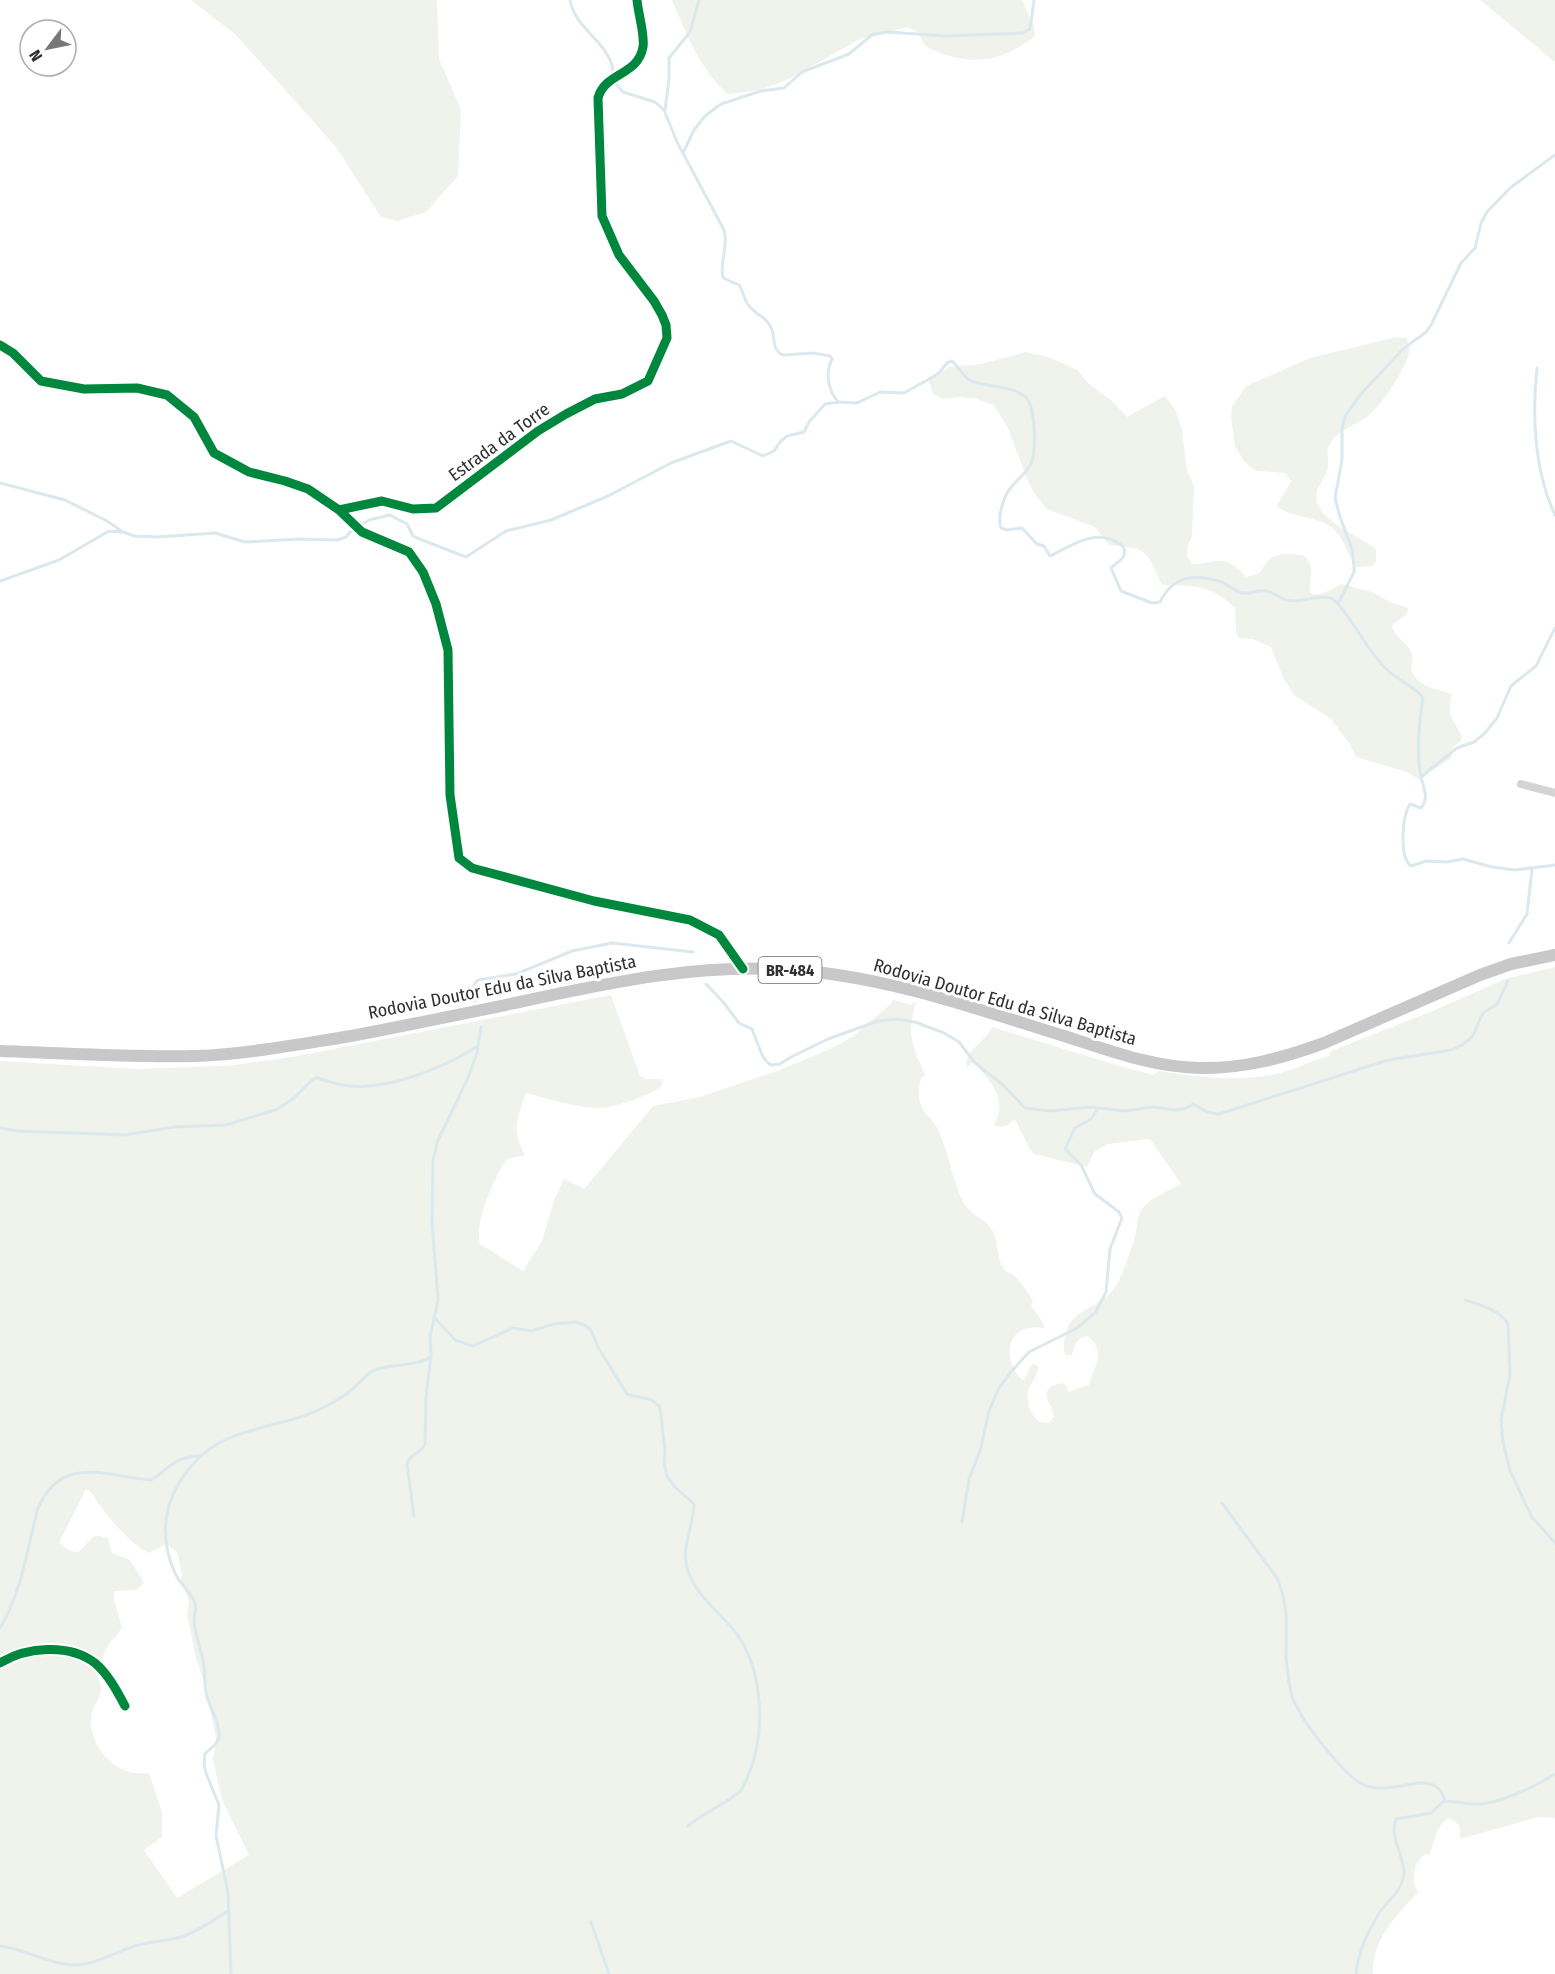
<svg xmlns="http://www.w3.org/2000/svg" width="1555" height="1974" font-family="'Fira Sans Condensed',sans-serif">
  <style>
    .green { fill: #f0f2ec; fill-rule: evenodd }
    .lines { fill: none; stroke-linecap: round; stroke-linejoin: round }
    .stream { stroke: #dbe9ee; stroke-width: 3 }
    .street { stroke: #d4d4d4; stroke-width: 8 }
    .primary { stroke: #c8c8c8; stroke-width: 12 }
    .cycleway-casing { stroke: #fff; stroke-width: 13 }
    .cycleway { stroke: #00873e; stroke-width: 9 }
    .labels { text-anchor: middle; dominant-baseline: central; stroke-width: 6; stroke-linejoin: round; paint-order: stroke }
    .shield { fill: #fff; stroke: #6e6e6e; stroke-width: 1.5 }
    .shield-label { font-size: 16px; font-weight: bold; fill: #303030 }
    .street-label { font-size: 18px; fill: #303030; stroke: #fff }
  </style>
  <rect width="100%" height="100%" fill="#fff"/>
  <path class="green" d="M 191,0 L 437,0 L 439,59 L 461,110 L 458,176 L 426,212 L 397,221 L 381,217 L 336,147 L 236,35 Z
    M 672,0 L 1022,0 L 1034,26 L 1035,36 C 1002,63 968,67 929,48 C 923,45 922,39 918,33 C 916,30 910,29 906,27 L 874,37 L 862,38 L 787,80 L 759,90 L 728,94 C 700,70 686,33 672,0 Z
    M 1480,0 L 1555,0 L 1555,62 Z
    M 1396,337 L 1407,338 C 1408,342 1409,347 1409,352 C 1407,368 1380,407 1367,417 C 1355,425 1337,431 1330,444 C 1324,453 1331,462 1327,471 C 1322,484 1310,494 1320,509 C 1334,528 1358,535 1376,549 L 1376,562 L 1372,566 L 1357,567 C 1346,555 1345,537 1331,527 C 1314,515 1293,519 1277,506 L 1291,481 L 1285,473 L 1259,471 L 1252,468 L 1244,461 L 1235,446 L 1231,417 L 1232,407 L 1246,386 L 1310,358 Z
    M 1026,352 L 1051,358 L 1077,370 L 1088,383 L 1112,401 L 1127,417 L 1165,396 L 1176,411 L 1182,430 L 1187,470 L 1194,486 L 1192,536 L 1188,544 L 1187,556 L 1192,564 C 1221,563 1223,552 1246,577 L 1260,573 C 1271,551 1281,554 1303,555 C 1318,570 1308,575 1310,593 C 1320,598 1332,588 1342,584 L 1372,592 L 1390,602 L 1408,608 L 1407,614 L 1393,624 L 1392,628 C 1402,646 1417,645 1411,668 C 1416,688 1436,688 1452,694 C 1446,716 1453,718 1462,737 L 1460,742 L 1453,747 L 1451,758 L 1427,774 L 1421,781 L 1407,772 L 1356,757 L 1351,746 L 1331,719 L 1294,695 L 1283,677 L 1271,647 L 1253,639 L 1239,638 L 1236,631 L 1235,608 C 1211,584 1193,586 1162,585 C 1147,549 1147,549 1109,545 L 1095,527 L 1047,509 L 1035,494 L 1027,479 L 1008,428 L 994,405 L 973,398 L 959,397 L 942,399 L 933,394 L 928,379 L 949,367 L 981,364 Z
    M 1555,967 L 1555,1818 L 1538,1817 L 1460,1839 C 1461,1829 1459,1822 1449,1818 C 1435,1826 1436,1841 1429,1855 L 1425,1854 C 1414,1863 1410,1879 1418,1892 C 1396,1916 1372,1939 1373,1974 L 0,1974 L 0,1061 L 134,1069 L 226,1066 L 292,1057 L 611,995 L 640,1076 L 645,1079 L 662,1079 L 662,1086 C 648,1096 617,1107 600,1108 C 576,1108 549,1099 526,1093 C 517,1116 512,1133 525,1155 L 507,1159 C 494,1178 474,1222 480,1244 L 523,1271 L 542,1241 L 555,1198 L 564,1179 L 584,1189 L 653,1106 L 700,1097 L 777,1071 L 830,1049 L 852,1037 L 891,1004 L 893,1000 L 912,1005 L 916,1001 C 907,1036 911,1042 925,1075 L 921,1078 C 919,1087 917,1096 921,1105 C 923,1113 930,1116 934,1123 C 937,1127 941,1134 942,1140 C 951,1161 953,1185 965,1205 C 973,1217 988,1219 994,1234 C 998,1244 997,1259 1004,1269 C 1008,1274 1007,1271 1012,1274 C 1018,1278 1032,1296 1033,1303 L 1031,1306 L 1044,1324 L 1044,1328 C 1007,1321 1000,1359 1022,1380 L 1025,1379 L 1030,1367 L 1034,1364 L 1038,1366 C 1039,1376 1029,1383 1028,1392 C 1026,1406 1033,1424 1049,1423 L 1054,1416 C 1049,1400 1037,1388 1062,1383 L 1067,1386 L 1068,1392 L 1089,1385 C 1094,1365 1107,1353 1088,1336 C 1076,1338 1075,1344 1072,1355 L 1066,1355 L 1064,1352 C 1063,1304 1096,1315 1115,1287 C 1124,1273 1129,1255 1134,1240 C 1138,1230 1136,1217 1142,1209 C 1151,1197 1169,1191 1181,1184 L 1150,1139 L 1108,1144 L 1094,1152 L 1087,1167 L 1034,1154 L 1029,1148 L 1016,1121 L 1013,1120 C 1008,1127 1003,1127 995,1126 C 995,1121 998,1117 999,1112 C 1002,1091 987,1079 976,1064 L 972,1063 L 967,1068 C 963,1050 986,1042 992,1027 L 1116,1065 L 1153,1075 L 1159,1071 C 1198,1077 1242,1083 1280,1073 C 1297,1069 1312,1060 1329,1056 L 1331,1051 L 1435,1010 L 1505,979 ZM 86,1489 C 93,1492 94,1497 98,1503 C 111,1520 130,1544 149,1553 L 166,1544 L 177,1552 L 182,1574 L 181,1580 L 189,1601 L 187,1615 L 196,1658 L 206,1688 L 216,1739 L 213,1760 L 222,1800 L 249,1855 L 177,1898 L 144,1850 L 162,1837 L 162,1812 L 149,1773 C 118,1778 90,1750 91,1719 C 92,1699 110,1697 95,1671 L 111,1641 L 116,1637 L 122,1627 L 114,1600 L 114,1591 L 136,1590 L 144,1583 L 130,1560 L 112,1553 L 108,1539 C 88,1527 88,1551 76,1552 C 70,1552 63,1546 59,1543 Z"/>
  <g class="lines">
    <path class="stream" d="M 570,0 C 575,29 608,41 613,70
      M 615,83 L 623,92 L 655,102 L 664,110 L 677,142 L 724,230 C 729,248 719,262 723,278 L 739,285 C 744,292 744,301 750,307 C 758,316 768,318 772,330 C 775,340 772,350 783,355 L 813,353 L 830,356 L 832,359 C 825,373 828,390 838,402
      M 665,110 L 669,79 L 669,58 L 690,32 L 699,0
      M 683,153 L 694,130 L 705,116 L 721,104 L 761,91 L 784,88 L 802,72 L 849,54 L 873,34 L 888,32 L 945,36 L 1023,33 L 1030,29 L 1034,0
      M 1537,368 C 1532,415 1534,471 1555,515
      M 0,483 L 65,500 L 107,521 L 123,532 L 134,536 L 157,537 L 215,533 L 245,542 L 299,539 L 337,540 L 346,537 L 352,530 L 369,520 L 390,515 L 407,524 L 413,536 L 417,538 L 466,557 L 506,531 L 551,520 L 608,496 L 671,463 L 731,441 L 763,456 L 774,451 L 780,442 L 787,436 L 804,432 L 809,422 L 825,404 L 840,402 L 857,403 L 880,392 L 904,393 L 938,374 L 947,363 L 952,361 C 959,367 963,377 971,381 C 986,387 1023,386 1029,402 C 1035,415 1036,447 1032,461 C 1029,471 1019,478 1012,486 C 1004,495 997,516 1001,528 L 1007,530 L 1022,528 L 1037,544 L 1044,546 L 1050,556 C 1071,546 1095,528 1118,543 C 1122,545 1126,549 1124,555 C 1123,560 1115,564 1111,568 L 1121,591 L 1152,603 L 1160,602 C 1173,576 1192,574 1219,581 C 1226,583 1232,589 1239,592 C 1248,596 1257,589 1266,591 C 1274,592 1280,599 1287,600 C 1302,604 1319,593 1333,599 C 1355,620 1365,649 1387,670 C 1396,678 1420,691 1423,698 C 1419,724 1416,751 1421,777 C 1424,789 1429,798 1421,808 L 1410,804 C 1402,816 1399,857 1411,866 L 1426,861 L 1447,862 L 1463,859 L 1492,867 L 1515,870 L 1555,865
      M 0,581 L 59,560 L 109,531 L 121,532
      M 1338,604 L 1354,572 L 1354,566 L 1352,549 L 1340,517 L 1335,498 L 1342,460 L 1342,429 L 1345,416 L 1361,394 L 1403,349 L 1426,332 L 1431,325 L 1461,263 L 1475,248 L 1481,223 L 1487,212 L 1510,188 L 1555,155
      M 1421,777 L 1457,748 L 1474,742 L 1485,733 L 1497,718 L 1511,686 L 1536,666 L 1555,628
      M 1509,943 L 1527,914 L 1532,869
      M 706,984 L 723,1002 L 739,1023 L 752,1029 L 762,1055 L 767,1062 L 771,1065 L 780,1064 L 791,1057 L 828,1039 L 878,1021 L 896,1019 L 915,1022 L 944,1033 L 959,1042 L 975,1063 L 1003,1085 L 1025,1108 L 1050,1111 L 1091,1107 L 1125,1111 L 1153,1107 L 1175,1110 L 1184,1109 L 1193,1104 L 1207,1112 L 1219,1114 L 1388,1060 L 1451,1050 L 1462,1045 L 1472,1037 L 1483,1013 L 1497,1004 L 1508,981
      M 475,1001 C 473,992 471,986 478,980 L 516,974 L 572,951 L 612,943 L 693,952
      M 0,1128 L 18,1131 L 125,1135 L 174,1127 L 226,1125 L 278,1109 L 294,1098 L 313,1079 L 317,1078 C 328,1081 338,1085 349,1086 C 390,1090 445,1067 478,1046
      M 1465,1300 C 1480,1305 1500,1310 1508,1324 L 1510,1374 L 1501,1420 L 1503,1442 L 1510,1471 L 1532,1517 L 1555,1543
      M 435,1318 L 455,1340 L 473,1346 L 513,1328 L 531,1331 L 554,1324 L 576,1322 L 586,1326 L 591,1330 L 599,1349 L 627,1394 L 652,1400 L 660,1407 L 665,1452 L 664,1462 L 667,1476 L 675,1487 L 694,1504 C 694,1525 681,1546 687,1567 C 694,1595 719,1611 736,1633 C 763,1669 766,1732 749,1773 C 747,1779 745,1785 741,1790 C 732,1801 702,1813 688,1826
      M 1222,1503 L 1277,1578 C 1289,1606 1286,1626 1286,1655 C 1287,1668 1288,1683 1292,1696 C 1299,1718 1334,1761 1352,1777 C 1379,1803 1415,1774 1435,1786 C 1441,1789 1443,1795 1445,1801
      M 414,1516 L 407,1464 C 410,1454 421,1453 425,1444 L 426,1398 L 431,1354 L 430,1337 L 438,1300 L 432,1222 L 433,1160 L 438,1140 L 468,1078 L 477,1053 L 481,1027
      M 962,1522 L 969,1479 L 980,1451 L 989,1411 L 999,1388 L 1010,1373 L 1029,1352 L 1077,1328 L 1095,1313 L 1106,1292 L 1110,1249 L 1122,1218 L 1119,1212 L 1095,1194 L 1081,1165 L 1065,1149 L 1075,1128 L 1091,1119 L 1098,1108
      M 0,1628 C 22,1592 27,1548 38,1508 C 62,1454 105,1476 151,1480 C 171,1468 173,1457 199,1456
      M 591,1922 L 609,1974
      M 0,1946 C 26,1949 50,1965 76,1965 C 95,1964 112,1954 129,1948 C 147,1941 166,1942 184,1936 C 200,1930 214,1920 228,1911
      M 231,1974 L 228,1892 L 216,1836 L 219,1805 L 206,1773 L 204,1764 L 205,1754 C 210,1748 218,1745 219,1737 C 220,1723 211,1710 207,1697 C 204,1687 205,1676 204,1666 C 202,1651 195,1636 194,1621 C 194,1615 197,1610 195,1603 C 191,1592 180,1584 175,1573 C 157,1533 165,1495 194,1463 C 228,1424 283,1430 326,1406 C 334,1402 342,1398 349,1392 C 359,1384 365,1374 377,1369 C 392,1364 419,1366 430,1357
      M 1356,1974 C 1357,1955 1369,1929 1379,1913 C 1387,1902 1400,1892 1403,1879 C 1408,1859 1388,1839 1396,1819 L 1431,1813 L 1444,1801 C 1456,1801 1469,1805 1481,1804 C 1503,1802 1536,1786 1555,1774"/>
    <path class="street" d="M 0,345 L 13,353 L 41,381 L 84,389 L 137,388 L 167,395 L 194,417 L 214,453 L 249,472 L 285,481 L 308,489 L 339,510 L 362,532 L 409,552 L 423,572 L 436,604 L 448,650 L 450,795 L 459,858 L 472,868 L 594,901 L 690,920 L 719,935 L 743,969
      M 339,510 L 382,501 L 413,509 L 436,508 L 538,431 L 566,414 L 595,399 L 622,394 L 648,381 L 667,338 L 666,325 L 662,315 L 654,301 L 619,255 L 602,216 L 598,98 C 605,72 638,76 643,47 C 645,35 638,13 637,0
      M 1521,784 L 1555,793
      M 0,1663 C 26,1647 69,1643 95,1663 C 108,1674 117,1691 125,1706"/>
    <path class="primary" d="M 0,1051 C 65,1053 131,1058 196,1056 C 248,1054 300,1044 351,1036 C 404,1026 457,1015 510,1004 C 607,983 705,961 805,971 C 893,979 977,1009 1061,1035 C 1105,1049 1151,1067 1199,1068 C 1243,1069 1283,1058 1324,1043 L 1480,975 L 1511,964 L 1555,955"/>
    <defs>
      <path id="cycleway" d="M 0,345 L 13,353 L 41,381 L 84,389 L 137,388 L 167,395 L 194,417 L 214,453 L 249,472 L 285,481 L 308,489 L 339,510 L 362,532 L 409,552 L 423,572 L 436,604 L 448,650 L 450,795 L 459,858 L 472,868 L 594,901 L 690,920 L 719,935 L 743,969
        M 339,510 L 382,501 L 413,509 L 436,508 L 538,431 L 566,414 L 595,399 L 622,394 L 648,381 L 667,338 L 666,325 L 662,315 L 654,301 L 619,255 L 602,216 L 598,98 C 605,72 638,76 643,47 C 645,35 638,13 637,0
        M 0,1663 C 26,1647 69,1643 95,1663 C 108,1674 117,1691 125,1706"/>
    </defs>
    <use href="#cycleway" class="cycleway-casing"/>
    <use href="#cycleway" class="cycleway"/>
  </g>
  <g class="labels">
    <rect class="shield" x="758.5" y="957" width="63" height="26" rx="4.5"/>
    <g class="shield-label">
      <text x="790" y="970">BR-484</text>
    </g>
    <g class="street-label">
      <text transform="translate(499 442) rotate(-36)">Estrada da Torre</text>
      <text transform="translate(502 987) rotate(-11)">Rodovia Doutor Edu da Silva Baptista</text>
      <text transform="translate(1005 1002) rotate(16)">Rodovia Doutor Edu da Silva Baptista</text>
    </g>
  </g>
  <g transform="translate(48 48) rotate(238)"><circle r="28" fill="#ffffff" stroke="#acacac" stroke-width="1.5"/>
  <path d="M0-4.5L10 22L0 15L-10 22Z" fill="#787878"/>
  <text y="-9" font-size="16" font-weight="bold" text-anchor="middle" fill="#303030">N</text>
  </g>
</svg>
